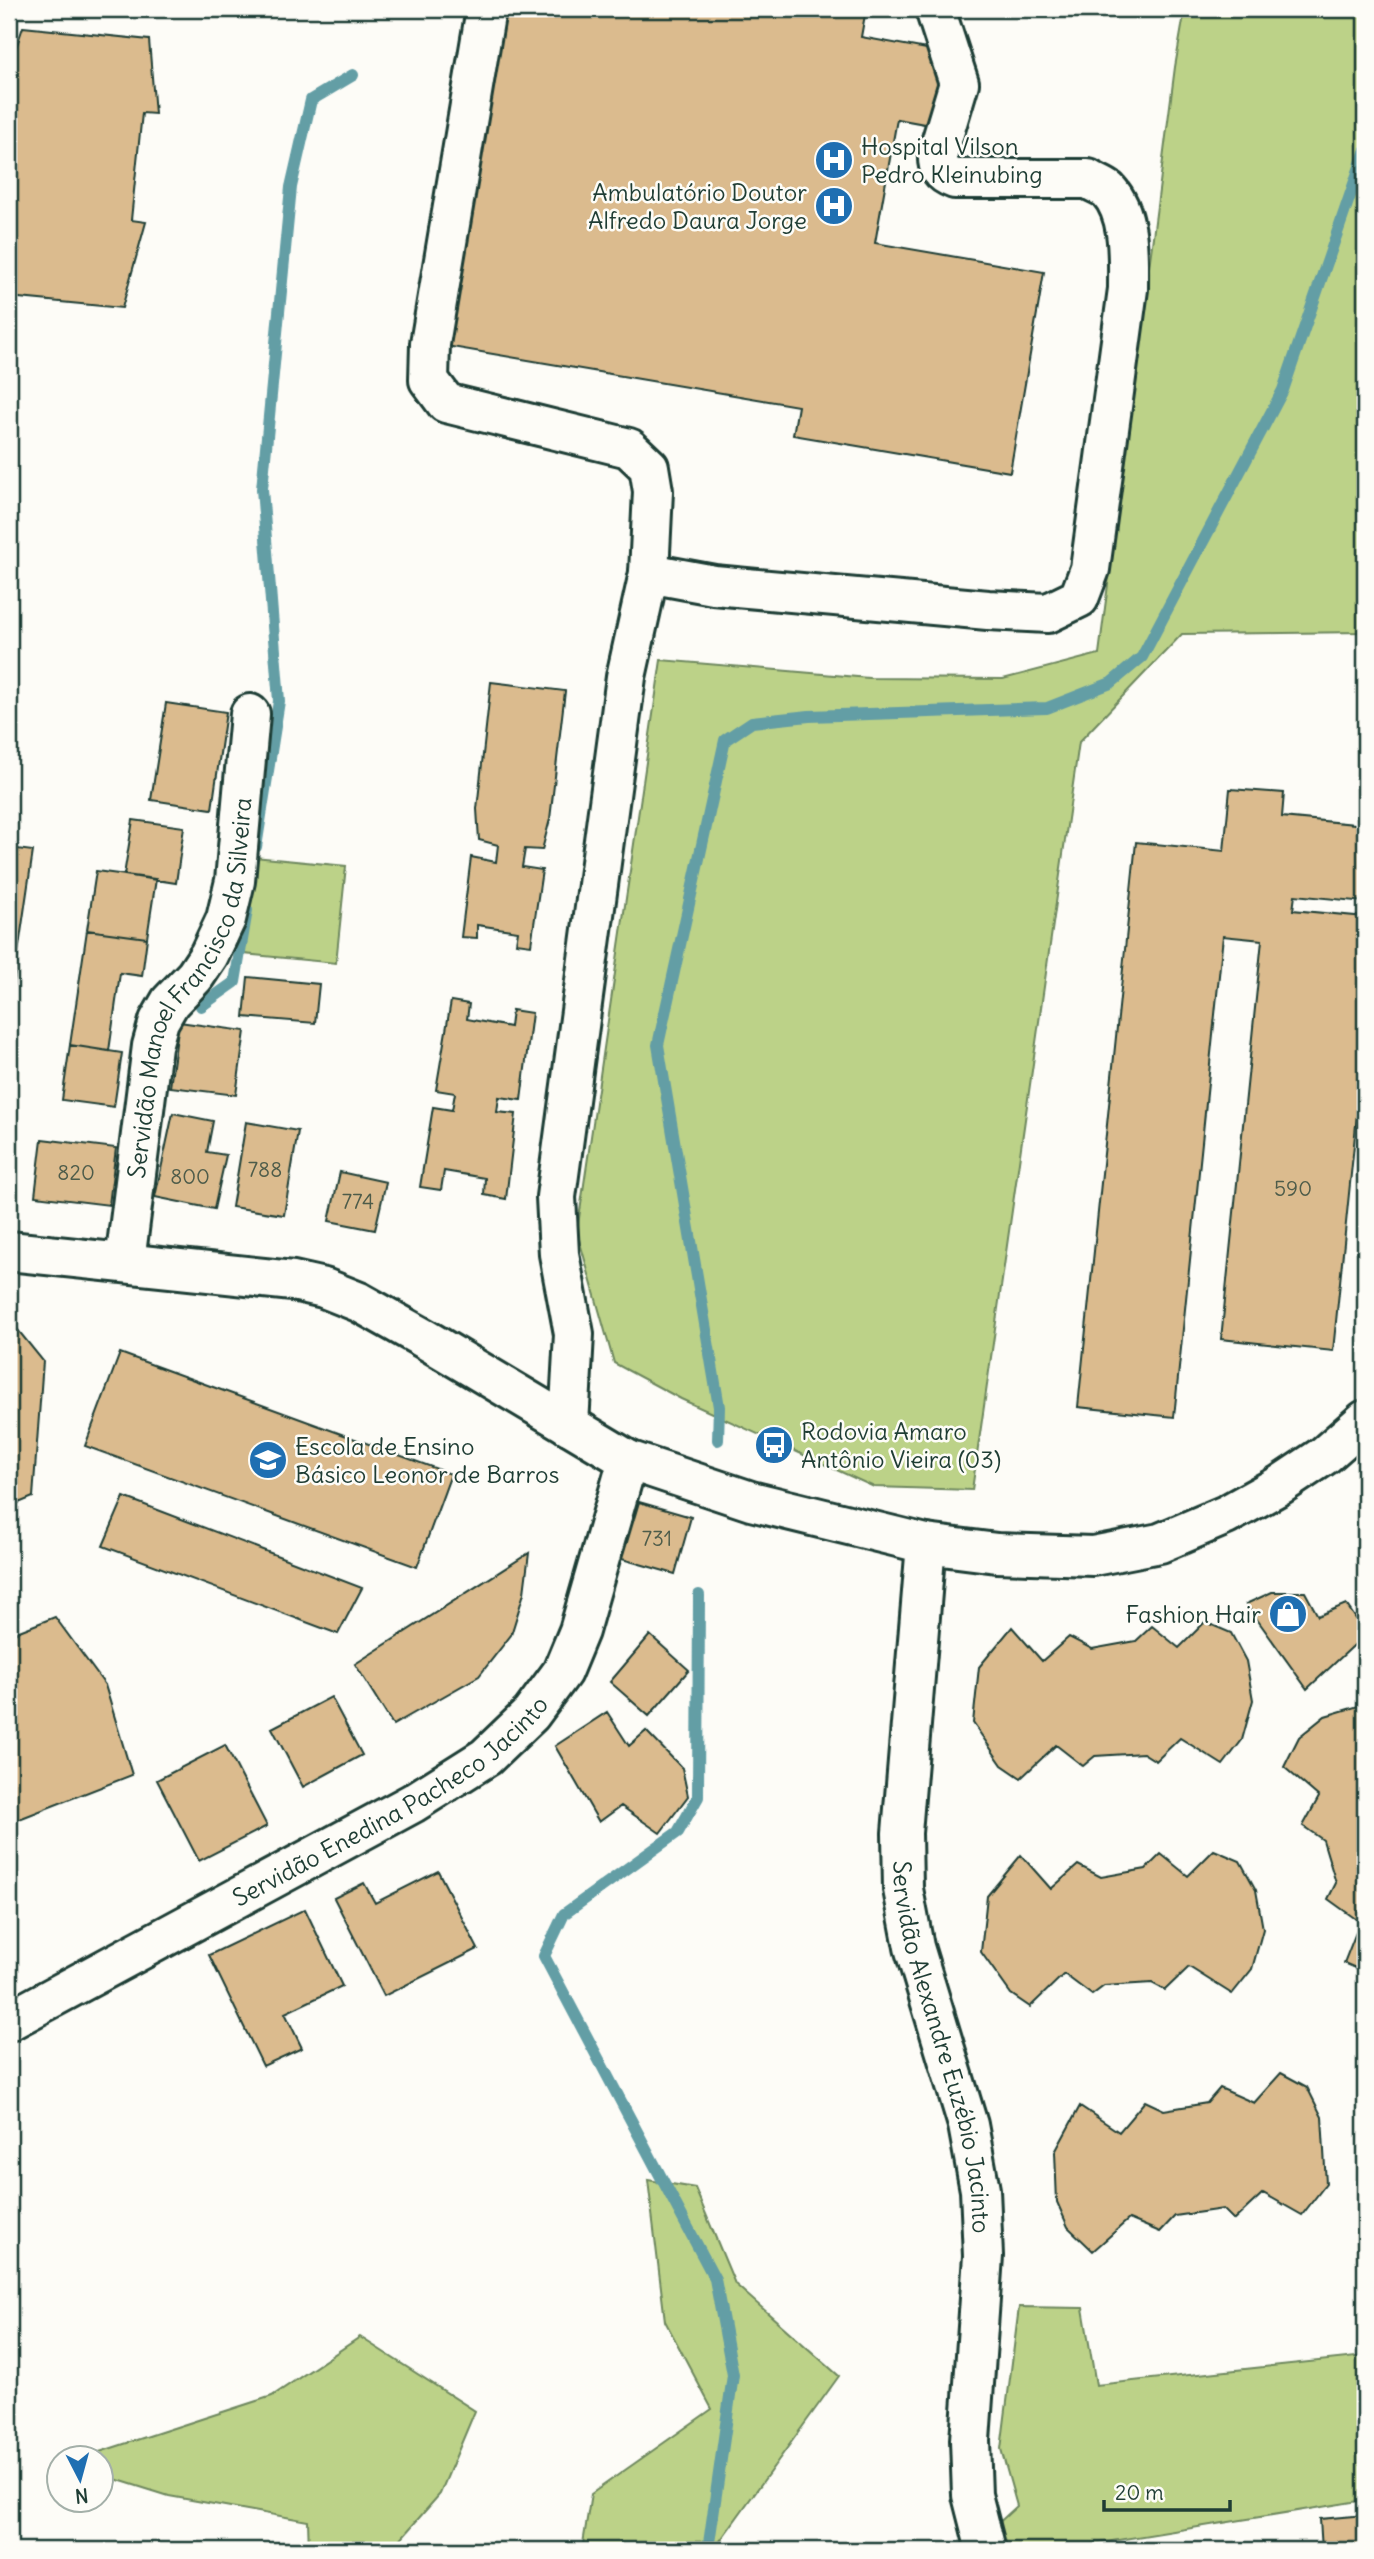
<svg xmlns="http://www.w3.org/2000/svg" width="1374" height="2559" font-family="Delius,sans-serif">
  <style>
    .green { fill: #bcd288; stroke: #6e885e; stroke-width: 2 }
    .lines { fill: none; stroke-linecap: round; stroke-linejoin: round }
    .stream { stroke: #649ea5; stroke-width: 12 }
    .building { fill: #dbbb8e; stroke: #1f3d34; stroke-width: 2 }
    .minor-casing { stroke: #1f3d34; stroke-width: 44 }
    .minor { stroke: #fdfcf7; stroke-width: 38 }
    .labels { text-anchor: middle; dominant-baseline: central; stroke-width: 5; stroke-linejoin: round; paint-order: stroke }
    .number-label { font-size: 21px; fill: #4e5c4a }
    .poi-label { font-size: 24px; fill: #1f3d34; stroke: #fdfcf7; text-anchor: start }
    .street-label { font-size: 24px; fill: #1f3d34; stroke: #fdfcf7 }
  </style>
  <rect width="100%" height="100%" fill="#fdfcf7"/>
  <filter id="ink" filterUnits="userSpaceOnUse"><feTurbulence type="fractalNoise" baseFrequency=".0143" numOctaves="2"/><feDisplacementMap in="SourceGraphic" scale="14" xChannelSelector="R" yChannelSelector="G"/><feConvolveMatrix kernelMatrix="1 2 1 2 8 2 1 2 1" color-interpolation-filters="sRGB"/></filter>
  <g filter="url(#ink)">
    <path class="green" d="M 1185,9 L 1365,9 L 1365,632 L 1182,634 L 1079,742 L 972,1490 L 874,1487 L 681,1399 L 614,1363 L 577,1232 L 661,660 L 869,678 L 1003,679 L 1099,654 L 1175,67 Z
      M 254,857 L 346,866 L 336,963 L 244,954 Z
      M 648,2180 L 695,2188 L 735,2284 L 839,2376 L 720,2541 L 746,2550 L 582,2550 L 591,2494 L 712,2409 L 665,2321 Z
      M 1019,2307 L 1083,2308 L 1096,2385 L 1365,2356 L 1365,2500 L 1093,2544 L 1093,2550 L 969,2550 L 1017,2506 L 1001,2449 Z
      M 360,2337 L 475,2411 L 440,2494 L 391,2550 L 309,2550 L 308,2521 L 169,2496 L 102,2475 L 102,2458 L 84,2457 L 272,2396 Z"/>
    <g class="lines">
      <path class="stream" d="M 256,847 L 279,701 L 262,489 L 291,187 L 311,100 L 353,75
        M 201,1006 L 235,982 L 247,910
        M 718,1440 L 719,1407 L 658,1045 L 725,740 L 752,722 L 809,716 L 1047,708 L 1111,683 L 1142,657 L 1283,390 L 1365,152
        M 699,1595 L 698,1797 L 678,1832 L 564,1914 L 544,1956 L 715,2279 L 733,2375 L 708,2550"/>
    </g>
    <path class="building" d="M 498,9 L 866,9 L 861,37 L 943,52 L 930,125 L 897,119 L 875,243 L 1044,272 L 1010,472 L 793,435 L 798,406 L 440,345 Z
      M 23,27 L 149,40 L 155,114 L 142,113 L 131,220 L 146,222 L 122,308 L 9,297 L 9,164 L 15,101 L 9,101 L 9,69 Z
      M 491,682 L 565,691 L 550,819 L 542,850 L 525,849 L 522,867 L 542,870 L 531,945 L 516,943 L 518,931 L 477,925 L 477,938 L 461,937 L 471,857 L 496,862 L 498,845 L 479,840 L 477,809 Z
      M 166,703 L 226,712 L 212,809 L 151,800 Z
      M 1230,789 L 1284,793 L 1282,817 L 1365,825 L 1365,902 L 1295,895 L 1293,910 L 1365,917 L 1365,1036 L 1333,1351 L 1221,1339 L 1262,940 L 1223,936 L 1174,1417 L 1078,1407 L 1136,842 L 1224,851 Z
      M 133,820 L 184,827 L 176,883 L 124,875 Z
      M 9,848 L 33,851 L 9,1015 Z
      M 96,871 L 156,879 L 147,938 L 87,930 Z
      M 87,930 L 147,938 L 142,976 L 120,973 L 109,1051 L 70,1045 Z
      M 248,977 L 319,984 L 315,1023 L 244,1017 Z
      M 451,1001 L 469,1004 L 467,1019 L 510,1027 L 512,1010 L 532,1013 L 521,1100 L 499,1097 L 497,1112 L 516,1114 L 506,1199 L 484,1195 L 485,1178 L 444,1171 L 441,1190 L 420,1187 L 433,1107 L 452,1110 L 455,1093 L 436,1090 Z
      M 179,1022 L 245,1031 L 236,1095 L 170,1087 Z
      M 70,1045 L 122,1053 L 114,1107 L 62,1100 Z
      M 173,1113 L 213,1121 L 207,1152 L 226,1155 L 214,1209 L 155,1197 Z
      M 246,1122 L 298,1131 L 284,1215 L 232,1207 Z
      M 42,1139 L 116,1148 L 109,1205 L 35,1196 Z
      M 340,1172 L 386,1182 L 375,1230 L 329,1221 Z
      M 9,1319 L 43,1361 L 33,1497 L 9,1507 Z
      M 120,1353 L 451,1474 L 417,1567 L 85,1446 Z
      M 124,1497 L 362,1588 L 338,1634 L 103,1546 Z
      M 639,1502 L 691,1517 L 675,1574 L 622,1559 Z
      M 529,1553 L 524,1593 L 511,1635 L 479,1676 L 393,1725 L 355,1664 Z
      M 1272,1592 L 1305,1592 L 1318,1616 L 1346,1604 L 1365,1632 L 1365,1635 L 1307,1689 L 1246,1604 Z
      M 55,1617 L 105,1685 L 132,1775 L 9,1823 L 9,1635 Z
      M 1205,1622 L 1231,1633 L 1246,1661 L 1253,1700 L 1242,1740 L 1223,1765 L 1180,1738 L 1156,1761 L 1143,1753 L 1095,1756 L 1083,1766 L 1056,1745 L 1021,1778 L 1002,1765 L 973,1723 L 979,1667 L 1012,1627 L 1042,1661 L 1069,1637 L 1092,1649 L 1136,1641 L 1152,1626 L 1179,1648 Z
      M 650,1635 L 689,1670 L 649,1716 L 610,1682 Z
      M 331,1697 L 362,1755 L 303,1787 L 272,1728 Z
      M 1365,1704 L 1365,1972 L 1344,1963 L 1360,1922 L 1328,1899 L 1336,1883 L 1323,1840 L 1303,1826 L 1319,1797 L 1284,1767 L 1299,1737 L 1325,1716 Z
      M 607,1712 L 629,1746 L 646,1731 L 682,1768 L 688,1796 L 660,1833 L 621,1806 L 599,1822 L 555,1746 Z
      M 225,1745 L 267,1826 L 199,1861 L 157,1780 Z
      M 1214,1850 L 1240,1861 L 1256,1890 L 1263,1929 L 1252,1969 L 1232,1994 L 1189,1967 L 1165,1990 L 1152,1983 L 1104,1986 L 1092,1995 L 1064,1974 L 1030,2007 L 1011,1994 L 981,1952 L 987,1896 L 1021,1855 L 1051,1889 L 1078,1865 L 1101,1877 L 1146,1869 L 1161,1854 L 1188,1876 Z
      M 438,1871 L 478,1949 L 384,1996 L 334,1898 L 364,1883 L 375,1903 Z
      M 305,1909 L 342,1986 L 285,2013 L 302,2048 L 263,2066 L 209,1955 Z
      M 1281,2073 L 1307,2087 L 1322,2117 L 1326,2184 L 1302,2215 L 1263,2193 L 1234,2220 L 1223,2209 L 1175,2216 L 1160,2232 L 1129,2219 L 1093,2251 L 1068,2227 L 1057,2202 L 1055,2152 L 1080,2106 L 1119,2132 L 1145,2101 L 1164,2110 L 1207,2103 L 1220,2088 L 1254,2103 Z
      M 1365,2515 L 1365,2550 L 1322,2550 L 1320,2519 Z"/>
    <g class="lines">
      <defs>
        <g id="minor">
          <path d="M 486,9 L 430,344 L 429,380 L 446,403 L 629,448 L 649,467 L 653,491 L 649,573"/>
          <path d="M 9,1251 L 293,1281 L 324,1288 L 359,1302 L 425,1339 L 628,1460 L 751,1501 L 926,1544 L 997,1553 L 1093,1556 L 1160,1543 L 1226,1515 L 1280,1485 L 1325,1455 L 1365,1420"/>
          <path id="s1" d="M 125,1262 L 152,1046 L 159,1021 L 170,1002 L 195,976 L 209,955 L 226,919 L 235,881 L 250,714"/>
          <path d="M 569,1425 L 574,1334 L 559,1254 L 556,1197 L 626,677 L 649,573 L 714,585 L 988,610 L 1048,613 L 1079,598 L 1090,569 L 1128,289 C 1128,258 1131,215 1108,190 C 1103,186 1094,183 1088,179 L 955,179 C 941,174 937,168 938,153 L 959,83 L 935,9"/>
          <path id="s2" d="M 926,1544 L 902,1833 L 903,1889 L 914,1947 L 968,2125 L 980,2190 L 983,2256 L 970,2440 L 972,2495 L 986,2550"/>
          <path id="s3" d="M 9,2021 L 413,1803 L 486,1757 L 531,1714 L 562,1672 L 579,1631 L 628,1460"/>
        </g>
      </defs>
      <use href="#minor" class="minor-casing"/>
      <use href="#minor" class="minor"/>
    </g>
  </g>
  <defs>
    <symbol id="hospital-disc" viewBox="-11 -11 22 22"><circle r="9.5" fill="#1f6fb2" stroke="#fdfcf7"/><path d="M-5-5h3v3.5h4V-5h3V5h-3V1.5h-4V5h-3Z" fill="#fff"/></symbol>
    <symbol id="bus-disc" viewBox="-11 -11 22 22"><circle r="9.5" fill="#1f6fb2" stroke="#fdfcf7"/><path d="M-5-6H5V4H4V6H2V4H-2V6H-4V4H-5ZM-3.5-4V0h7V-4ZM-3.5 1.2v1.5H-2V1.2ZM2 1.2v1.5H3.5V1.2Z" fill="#fff"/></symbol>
    <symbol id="school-disc" viewBox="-11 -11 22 22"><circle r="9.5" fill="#1f6fb2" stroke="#fdfcf7"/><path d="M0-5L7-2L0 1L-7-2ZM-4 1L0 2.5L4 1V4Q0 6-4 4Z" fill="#fff"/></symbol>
    <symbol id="shop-disc" viewBox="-11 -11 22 22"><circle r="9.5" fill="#1f6fb2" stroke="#fdfcf7"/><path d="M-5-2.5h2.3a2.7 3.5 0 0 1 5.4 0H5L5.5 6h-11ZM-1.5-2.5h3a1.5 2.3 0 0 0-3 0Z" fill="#fff"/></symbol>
  </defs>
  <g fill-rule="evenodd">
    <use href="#hospital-disc" x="812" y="138" width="44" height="44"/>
    <use href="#hospital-disc" x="812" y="184" width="44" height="44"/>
    <use href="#bus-disc" x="752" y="1423" width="44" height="44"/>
    <use href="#school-disc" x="246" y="1438" width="44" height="44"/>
    <use href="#shop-disc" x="1266" y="1592" width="44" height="44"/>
  </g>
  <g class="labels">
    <g class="number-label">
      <text x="265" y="1169">788</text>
      <text x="76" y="1172">820</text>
      <text x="190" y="1176">800</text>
      <text x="1293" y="1188">590</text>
      <text x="358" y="1201">774</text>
      <text x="657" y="1538">731</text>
    </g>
    <g class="poi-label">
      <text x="861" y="146">Hospital Vilson<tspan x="861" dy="28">Pedro Kleinubing</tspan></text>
      <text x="807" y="192" text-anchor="end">Ambulatório Doutor<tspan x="807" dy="28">Alfredo Daura Jorge</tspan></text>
      <text x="801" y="1431">Rodovia Amaro<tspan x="801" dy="28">Antônio Vieira (03)</tspan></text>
      <text x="295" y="1446">Escola de Ensino<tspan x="295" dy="28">Básico Leonor de Barros</tspan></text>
      <text x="1261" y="1614" text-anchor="end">Fashion Hair</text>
    </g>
    <g class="street-label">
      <text stroke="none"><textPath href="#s1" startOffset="287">Servidão Manoel Francisco da Silveira</textPath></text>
      <text stroke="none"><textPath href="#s3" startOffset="441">Servidão Enedina Pacheco Jacinto</textPath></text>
      <text stroke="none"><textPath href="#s2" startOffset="509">Servidão Alexandre Euzébio Jacinto</textPath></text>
    </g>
  </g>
  <rect width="1374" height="2559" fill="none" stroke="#fdfcf7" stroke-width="35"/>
  <rect x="18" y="18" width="1339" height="2524" fill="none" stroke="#1f3d34" stroke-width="2.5" filter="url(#ink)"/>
  <g transform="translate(80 2479) rotate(174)"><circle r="33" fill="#fdfcf7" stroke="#a4b0a9" stroke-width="2"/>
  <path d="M0-5L12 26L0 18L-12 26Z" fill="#1f6fb2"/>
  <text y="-10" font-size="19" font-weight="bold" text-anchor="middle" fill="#1f3d34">N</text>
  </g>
  <path d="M1104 2500v10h126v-10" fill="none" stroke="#1f3d34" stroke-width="3.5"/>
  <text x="1115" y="2500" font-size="21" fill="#1f3d34" stroke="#fdfcf7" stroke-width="5" paint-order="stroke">20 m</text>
</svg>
